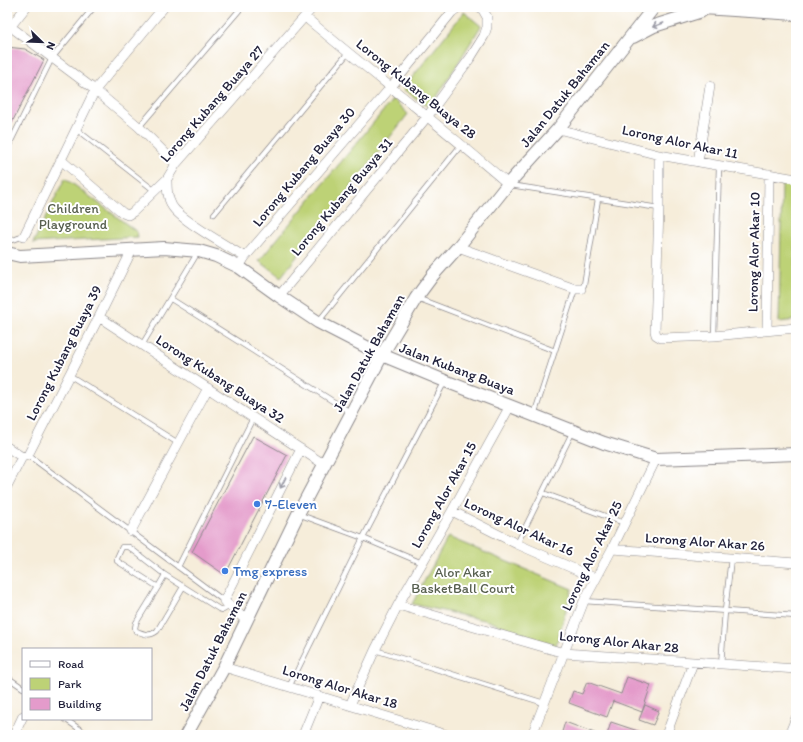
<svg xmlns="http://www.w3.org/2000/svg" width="803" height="742" font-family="Itim,sans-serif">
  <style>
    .green { fill: #bdd276; stroke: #707a58 }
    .building { fill: #e49bcb }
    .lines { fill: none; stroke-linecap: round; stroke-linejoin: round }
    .lane-casing { stroke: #8c888a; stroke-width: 6 }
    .street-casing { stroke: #8c888a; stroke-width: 10 }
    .secondary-casing { stroke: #8c888a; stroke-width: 14 }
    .lane { stroke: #fff; stroke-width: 4.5 }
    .street { stroke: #fff; stroke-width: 9 }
    .secondary { stroke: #fff; stroke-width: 12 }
    .oneway { stroke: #9c9ca7 }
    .shop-dot { fill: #3f7fe0; stroke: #fff; stroke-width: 1.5 }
    .labels { text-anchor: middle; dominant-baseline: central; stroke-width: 4; stroke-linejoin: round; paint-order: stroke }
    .street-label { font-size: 14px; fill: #22223b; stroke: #fff }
    .park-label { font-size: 14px; fill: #586050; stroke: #fff }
    .shop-label { font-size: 14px; fill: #366cbe; stroke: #fff; text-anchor: start }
  </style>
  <rect width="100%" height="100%" fill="#fff"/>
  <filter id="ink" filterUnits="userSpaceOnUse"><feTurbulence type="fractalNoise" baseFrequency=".025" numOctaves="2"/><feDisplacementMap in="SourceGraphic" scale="8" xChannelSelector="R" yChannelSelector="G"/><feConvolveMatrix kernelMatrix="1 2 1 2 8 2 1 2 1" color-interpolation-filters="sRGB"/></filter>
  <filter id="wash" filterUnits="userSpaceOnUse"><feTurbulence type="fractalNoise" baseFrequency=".012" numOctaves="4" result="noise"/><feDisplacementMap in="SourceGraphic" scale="16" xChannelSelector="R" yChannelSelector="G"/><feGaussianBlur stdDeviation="0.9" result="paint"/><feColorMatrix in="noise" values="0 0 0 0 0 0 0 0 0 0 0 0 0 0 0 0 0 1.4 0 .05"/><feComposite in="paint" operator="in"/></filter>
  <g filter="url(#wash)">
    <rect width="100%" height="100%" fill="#f6edda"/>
    <path class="green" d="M 464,12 L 481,26 L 430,108 L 403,89 Z
      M 393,99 L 408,114 L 281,277 L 259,261 Z
      M 65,178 L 137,232 L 138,237 L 33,243 Z
      M 782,181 L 796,183 L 796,320 L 779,322 Z
      M 448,537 L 572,589 L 556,646 L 488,621 L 412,604 Z"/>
    <g id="blocks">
      <path class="building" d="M 7,47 L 25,49 L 44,60 L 7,132 Z
        M 253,436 L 287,455 L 225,575 L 192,552 Z
        M 627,677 L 651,685 L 642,712 L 613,701 L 607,717 L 569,703 L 573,691 L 582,694 L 587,682 L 621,694 Z
        M 645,705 L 659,711 L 653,725 L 639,720 Z
        M 565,722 L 597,734 L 597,735 L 561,735 Z
        M 611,722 L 644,733 L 644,735 L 607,735 Z"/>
    </g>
  </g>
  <g filter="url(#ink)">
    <use href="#blocks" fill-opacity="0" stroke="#8c888a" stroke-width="1"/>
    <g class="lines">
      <defs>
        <path id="lane" d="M 139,127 L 242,7
          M 76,129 L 155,191
          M 7,149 L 52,58 L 94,7
          M 510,185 L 659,208
          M 214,214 L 348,53
          M 7,237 L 13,240 L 24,236
          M 581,289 L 584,285 L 598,199
          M 417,298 L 555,351
          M 171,299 L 350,412
          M 318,322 L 462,144
          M 714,336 L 719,166
          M 142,345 L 198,252
          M 69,375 L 178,443
          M 534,415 L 575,289
          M 28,455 L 224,601
          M 543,493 L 624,523
          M 298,514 L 363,538 L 422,563
          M 517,544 L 573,431
          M 178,567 L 253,418
          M 158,587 L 165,575
          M 183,587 L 157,631 C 149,637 145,634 136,631 L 135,628 L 136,623 L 158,587 L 117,561 L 117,558 L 122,547 L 129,547 L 165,575 L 219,609 L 223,610 L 230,606
          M 584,601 L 796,616
          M 375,650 L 544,703
          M 721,665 L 725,611 L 731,558
          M 7,677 L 23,688
          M 289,687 L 363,538 L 445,381
          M 65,719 L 88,735"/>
        <path id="street" d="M 7,9 L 8,7
          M 305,17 C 372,73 442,127 508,184
          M 7,24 L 95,90 L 139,127 L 176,164
          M 11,26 L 26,7
          M 558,129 L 659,155 L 796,179
          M 659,155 L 659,208 L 655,331 L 656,335 L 661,338 L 714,336 L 796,328
          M 61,160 L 123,213 L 128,215 L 133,212 L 167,179 L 176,164 L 313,7
          M 698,162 L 710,86
          M 167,179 C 167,188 167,197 172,206 C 180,220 229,247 245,257
          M 24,236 L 95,90 L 164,7
          M 458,247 L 575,289 L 581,289
          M 239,267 L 245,257 L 391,87 L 452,12 L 459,7
          M 279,296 L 427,117 L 471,57 L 484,36 L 487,27 L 487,17 L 483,10 L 480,7
          M 99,317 L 325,465
          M 767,330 L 769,174
          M 7,447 L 22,457
          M 7,486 L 22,457 L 28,455 L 99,317 L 132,250
          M 452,511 L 517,544 L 595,578
          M 131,531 L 208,388
          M 612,549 L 796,563
          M 398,605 L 564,653 L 796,669
          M 247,621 L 224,601 L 301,449
          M 224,667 L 447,735
          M 350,705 L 375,650 L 398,605 L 452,511 L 510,406
          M 14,735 L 23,716
          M 303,735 L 319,696
          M 532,735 L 584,601 L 612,549 L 656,459
          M 666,735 L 693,663
          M 789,735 L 796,718"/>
        <path id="secondary" d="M 687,7 L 796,14
          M 633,37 L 654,26 L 702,11
          M 7,253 L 20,256 L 164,248 L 199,251 L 216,256 L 239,267 L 279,296 L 318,322 L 382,355 L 445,381 L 510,406 L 604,443 L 656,459 L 796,454
          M 186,735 L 224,667 L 298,514 L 382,355 L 416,298 L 433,275 L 458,247 L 508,184 L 558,129 L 654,7"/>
      </defs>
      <use href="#lane" class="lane-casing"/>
      <use href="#street" class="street-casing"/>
      <use href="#secondary" class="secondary-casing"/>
      <use href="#lane" class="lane"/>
      <use href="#street" class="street"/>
      <use href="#secondary" class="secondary"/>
    </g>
    <defs><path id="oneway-shaft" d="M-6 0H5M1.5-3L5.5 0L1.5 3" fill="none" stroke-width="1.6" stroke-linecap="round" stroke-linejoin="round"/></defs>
    <g class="oneway">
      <use href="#oneway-shaft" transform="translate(658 25) rotate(160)"/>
      <use href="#oneway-shaft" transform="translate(283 483) rotate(117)"/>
    </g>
  </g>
  <g class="shop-dot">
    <circle cx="257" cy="504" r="4"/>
    <circle cx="225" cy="571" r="4"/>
  </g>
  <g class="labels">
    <g class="street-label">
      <text transform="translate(416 89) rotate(39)">Lorong Kubang Buaya 28</text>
      <text transform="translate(565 94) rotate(-51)">Jalan Datuk Bahaman</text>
      <text transform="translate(212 104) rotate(-49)">Lorong Kubang Buaya 27</text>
      <text transform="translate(680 142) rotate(12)">Lorong Alor Akar 11</text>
      <text transform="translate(304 167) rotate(-50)">Lorong Kubang Buaya 30</text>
      <text transform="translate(342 197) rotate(-50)">Lorong Kubang Buaya 31</text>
      <text transform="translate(754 252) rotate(-89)">Lorong Alor Akar 10</text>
      <text transform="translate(64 353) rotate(-63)">Lorong Kubang Buaya 39</text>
      <text transform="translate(369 353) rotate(-61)">Jalan Datuk Bahaman</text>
      <text transform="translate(457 369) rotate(21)">Jalan Kubang Buaya</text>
      <text transform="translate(220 379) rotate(33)">Lorong Kubang Buaya 32</text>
      <text transform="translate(444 495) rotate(-61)">Lorong Alor Akar 15</text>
      <text transform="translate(519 527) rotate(25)">Lorong Alor Akar 16</text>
      <text transform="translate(705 542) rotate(4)">Lorong Alor Akar 26</text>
      <text transform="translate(592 556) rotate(-64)">Lorong Alor Akar 25</text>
      <text transform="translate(619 642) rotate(6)">Lorong Alor Akar 28</text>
      <text transform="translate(213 651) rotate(-63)">Jalan Datuk Bahaman</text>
      <text transform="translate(340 687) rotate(17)">Lorong Alor Akar 18</text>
    </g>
    <g class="park-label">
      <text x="73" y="208">Children<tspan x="73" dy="16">Playground</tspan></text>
      <text x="463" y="572">Alor Akar<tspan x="463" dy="16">BasketBall Court</tspan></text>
    </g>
    <g class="shop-label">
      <text x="265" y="504">7-Eleven</text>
      <text x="233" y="571">Tmg express</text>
    </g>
  </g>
  <rect width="803" height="742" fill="none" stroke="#fff" stroke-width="24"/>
  <rect x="22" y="648" width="130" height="72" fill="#ffffff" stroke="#a7a7b1"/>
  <rect x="30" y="661" width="20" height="6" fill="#ffffff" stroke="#a7a7b1"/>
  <text x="58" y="668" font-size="12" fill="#22223b">Road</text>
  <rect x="30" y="678" width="20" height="12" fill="#bdd276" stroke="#a7a7b1"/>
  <text x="58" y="688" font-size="12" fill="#22223b">Park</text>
  <rect x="30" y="698" width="20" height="12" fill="#e49bcb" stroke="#a7a7b1"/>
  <text x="58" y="708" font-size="12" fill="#22223b">Building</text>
  <g transform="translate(42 42) rotate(113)" stroke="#ffffff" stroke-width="3" paint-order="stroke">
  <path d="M0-3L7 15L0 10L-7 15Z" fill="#22223b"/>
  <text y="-6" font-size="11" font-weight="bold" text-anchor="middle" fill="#22223b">N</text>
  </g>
</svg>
